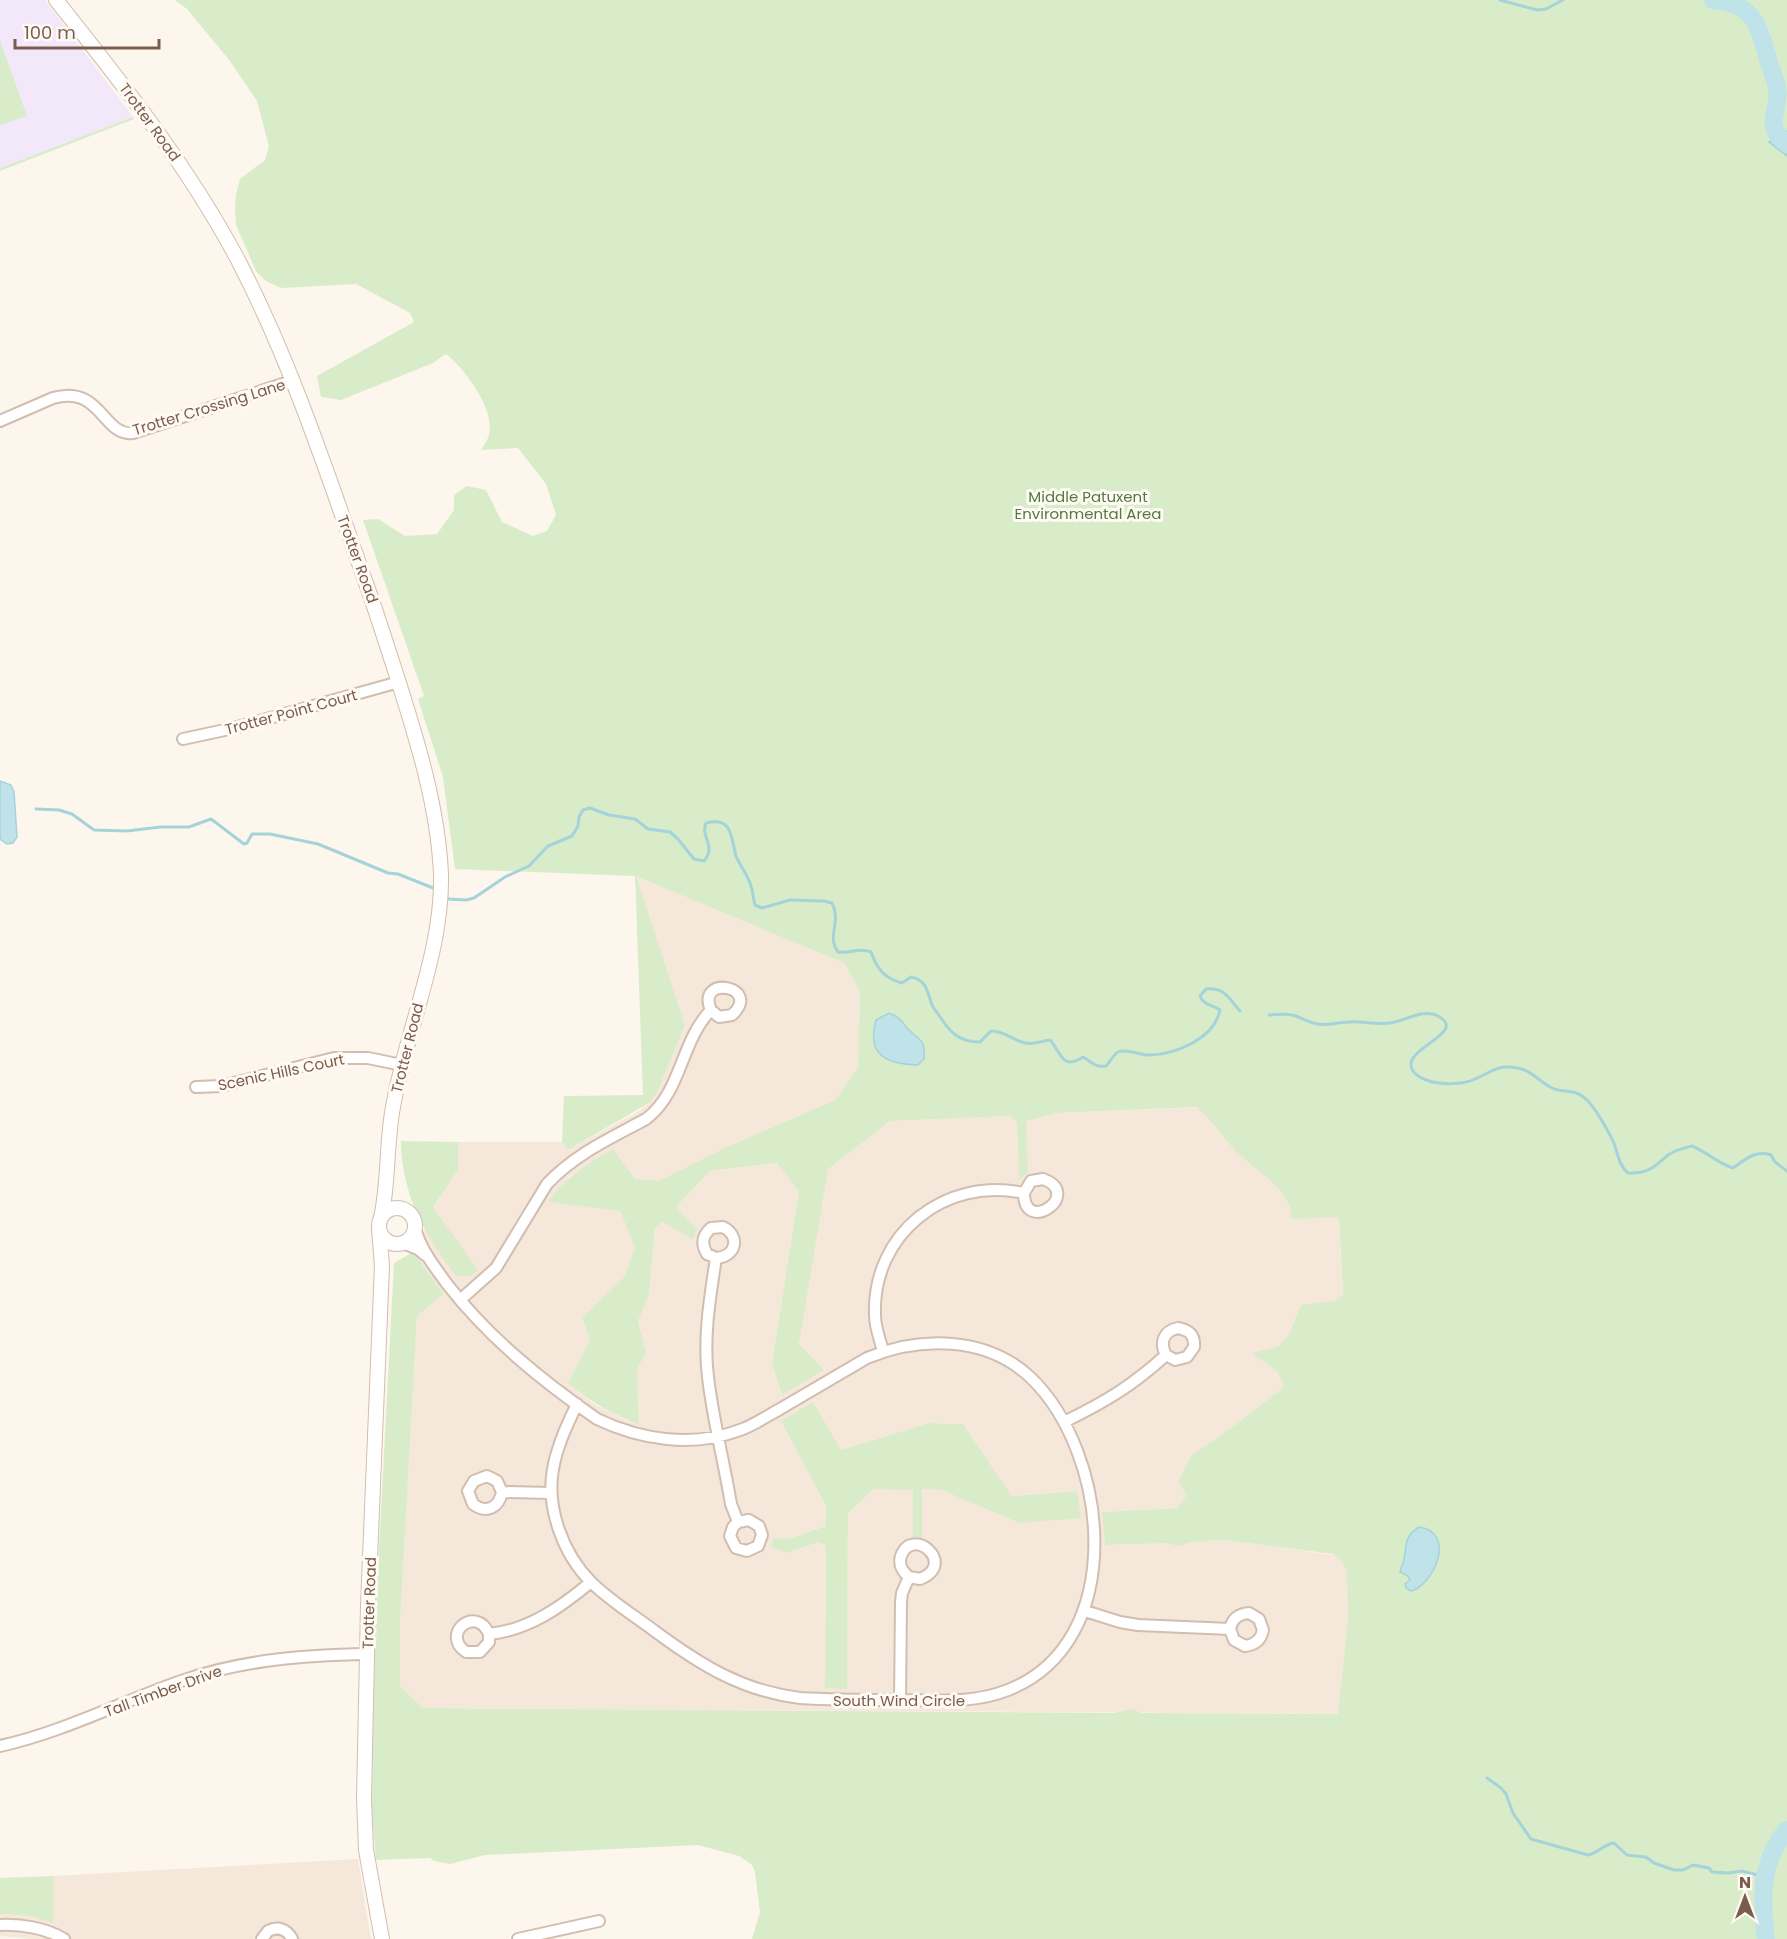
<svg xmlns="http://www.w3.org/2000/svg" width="1787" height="1939" font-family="Poppins,sans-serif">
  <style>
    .residential { fill: #f5e8da; fill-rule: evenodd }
    .education { fill: #f3e8fa }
    .green { fill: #d8ecc9 }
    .water { fill: #bfe3e8; stroke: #a5d3da; stroke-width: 1.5 }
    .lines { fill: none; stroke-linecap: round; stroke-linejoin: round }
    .stream { stroke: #a5d3da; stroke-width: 3 }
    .river { stroke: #bfe3e8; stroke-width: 18 }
    .minor-casing { stroke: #d1beb0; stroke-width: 14 }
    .tertiary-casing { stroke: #d1beb0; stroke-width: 16 }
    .minor { stroke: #fff; stroke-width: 10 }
    .tertiary { stroke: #fff; stroke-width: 14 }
    .labels { text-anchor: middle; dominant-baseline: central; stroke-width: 6; stroke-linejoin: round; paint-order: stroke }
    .street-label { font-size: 15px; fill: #7a5c4d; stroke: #fffaf3 }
    .park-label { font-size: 15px; fill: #537a41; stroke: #fffaf3 }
  </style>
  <rect width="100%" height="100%" fill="#fdf6ec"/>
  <path class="residential" d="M 635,875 L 844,963 L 860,992 L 858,1068 L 835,1100 L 729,1146 L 659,1182 L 635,1179 L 613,1149 L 570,1176 L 549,1202 L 620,1211 L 635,1248 L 624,1277 L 582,1318 L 590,1340 L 568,1383 L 596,1405 L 626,1420 L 639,1423 L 637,1370 L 646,1352 L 638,1320 L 649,1295 L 655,1228 L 662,1222 L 693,1238 L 697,1229 L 676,1207 L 710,1171 L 778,1163 L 799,1191 L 772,1363 L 782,1395 L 799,1344 L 828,1168 L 890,1121 L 1010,1116 L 1017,1123 L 1019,1178 L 1028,1173 L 1025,1121 L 1057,1113 L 1255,1105 L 1339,1217 L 1349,1419 L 1236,1438 L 1177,1508 L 1103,1512 L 1105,1545 L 1224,1540 L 1357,1558 L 1365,1714 L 423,1708 L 400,1686 L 400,1625 L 417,1316 L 444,1294 L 416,1256 L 411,1253 L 425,1229 L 455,1275 L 433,1207 L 458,1170 L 458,1142 L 562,1142 L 568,1150 L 639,1111 L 649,1103 L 657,1093 L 685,1025 ZM 781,1421 L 841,1450 L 929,1423 L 963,1424 L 1012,1496 L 1076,1491 L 1019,1523 L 941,1490 L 922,1489 L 921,1538 L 913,1537 L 913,1489 L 874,1489 L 848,1513 L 847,1688 L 825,1688 L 826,1546 L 819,1542 L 786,1553 L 788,1539 L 826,1526 L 826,1506 Z
    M 358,1859 L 371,1939 L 32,1939 L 0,1936 L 0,1914 L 32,1916 L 53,1922 L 53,1876 Z"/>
  <path class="education" d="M 0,0 L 45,0 L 133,117 L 0,168 Z"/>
  <path class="green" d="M 175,0 L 1787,0 L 1787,1939 L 752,1939 L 760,1912 L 755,1872 L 752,1865 L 739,1856 L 698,1845 L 485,1855 L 450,1864 L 434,1861 L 430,1858 L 376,1860 L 372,1810 L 375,1625 L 394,1263 L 411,1253 L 416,1256 L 444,1294 L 417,1316 L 400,1625 L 400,1686 L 423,1708 L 1114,1713 L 1132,1709 L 1142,1713 L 1338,1714 L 1348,1621 L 1347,1570 L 1339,1558 L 1333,1554 L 1224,1540 L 1190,1542 L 1179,1546 L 1166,1543 L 1105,1545 L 1102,1512 L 1177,1508 L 1187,1495 L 1178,1482 L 1191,1456 L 1233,1427 L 1284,1387 L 1278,1372 L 1252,1353 L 1278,1347 L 1289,1335 L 1301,1305 L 1335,1301 L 1343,1294 L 1339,1217 L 1292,1219 C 1290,1188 1261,1175 1241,1156 C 1225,1141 1214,1122 1197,1107 L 1057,1113 L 1026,1121 L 1028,1173 L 1019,1179 L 1017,1123 L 1010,1116 L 890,1121 L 828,1169 L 799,1344 L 824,1370 L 782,1395 L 772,1363 L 799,1191 L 777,1163 L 710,1171 L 676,1207 L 697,1229 L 693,1239 L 662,1222 L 655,1228 L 649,1295 L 638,1321 L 646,1352 L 637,1370 L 639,1424 C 612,1415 590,1401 568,1383 L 590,1340 L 582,1318 L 624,1277 L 635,1248 L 620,1211 L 548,1202 C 565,1177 587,1164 613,1149 L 635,1179 L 659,1181 L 729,1146 L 835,1100 L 858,1068 L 860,992 L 844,963 L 636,876 L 685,1025 L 657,1093 L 649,1103 L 568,1150 L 562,1142 L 564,1096 L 643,1095 L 635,876 L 455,869 L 443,777 L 418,699 L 424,696 L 363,520 L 378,519 L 405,536 L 437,534 L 454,510 L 454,495 L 467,486 L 486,490 L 502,522 L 533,536 L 547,531 L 556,515 L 546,484 L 518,448 L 481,450 C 483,447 486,442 488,438 C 498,412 465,369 446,354 L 433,363 L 341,400 L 321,397 L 317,376 L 414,322 L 410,313 L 356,284 L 281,288 L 266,281 L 256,271 L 236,225 L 235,210 L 236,194 L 240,179 L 265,160 L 269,146 L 257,101 L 230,61 L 187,9 Z
    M 0,40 L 27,116 L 0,125 Z
    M 133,117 L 134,119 L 0,171 L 0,168 Z
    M 401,1141 L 458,1142 L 458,1170 L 433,1207 L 478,1270 L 470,1277 L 455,1275 C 425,1235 401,1193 401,1141 Z
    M 813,1402 L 841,1450 L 929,1423 L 963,1424 L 1012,1496 L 1077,1491 L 1081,1518 L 1019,1523 L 941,1490 L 922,1489 L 922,1538 L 913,1538 L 913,1490 L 874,1489 L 848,1513 L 847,1689 L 825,1688 L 826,1546 L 819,1542 L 786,1553 L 771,1547 L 773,1538 L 788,1539 L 826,1526 L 826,1506 L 781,1421 Z
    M 53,1876 L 53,1923 L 31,1916 L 0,1914 L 0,1878 Z"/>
  <path class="water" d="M 1787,131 L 1787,156 L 1769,142 Z
    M 0,781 L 11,785 L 14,792 L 17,837 L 13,843 L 7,844 L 0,839 Z
    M 889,1013 C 898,1016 901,1020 907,1028 C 919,1041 926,1038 924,1059 L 918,1065 C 887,1064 866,1056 876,1020 Z
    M 1419,1527 C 1457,1532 1434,1585 1411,1591 L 1406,1588 L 1405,1584 L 1410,1580 L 1408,1576 L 1400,1572 C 1400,1569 1402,1566 1403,1563 C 1408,1546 1402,1538 1419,1527 Z"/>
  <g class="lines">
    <path class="stream" d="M 1500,0 L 1537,10 L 1546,9 L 1563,0
      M 36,809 L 59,810 L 72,814 L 94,830 L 127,831 L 160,827 L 189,827 L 211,819 L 244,844 L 247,843 L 252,834 L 270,834 L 318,844 L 388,873 L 398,874 L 433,888
      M 448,899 L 466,900 L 474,898 L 505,877 L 529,866 L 548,846 L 572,836 L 578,826 L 579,817 L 583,810 L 590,808 L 609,815 L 635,819 L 648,829 L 670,832 L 678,839 L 694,859 L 704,861 C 717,846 700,837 706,823 C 733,816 731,838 736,856 C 740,866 748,875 751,886 C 753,892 753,898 755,905 L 762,908 L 790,900 L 824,901 L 832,903 C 842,922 826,936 838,952 C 850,954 859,947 871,952 C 877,969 884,978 902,983 L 911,977 C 926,980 927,990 931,1002 C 932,1008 938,1013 941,1018 C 951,1034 961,1042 980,1042 L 991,1031 C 1005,1031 1012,1040 1025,1043 C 1033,1045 1042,1041 1050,1040 C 1061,1052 1062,1071 1083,1057 C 1092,1062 1095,1068 1106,1066 C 1110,1062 1114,1054 1118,1052 C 1127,1048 1141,1056 1150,1055 C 1176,1054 1214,1039 1220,1010 C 1212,1004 1204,1006 1200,996 L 1206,989 C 1225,987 1229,999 1240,1011
      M 1269,1015 C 1276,1015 1285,1013 1292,1015 C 1301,1017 1309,1023 1318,1024 C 1327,1026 1339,1022 1349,1022 C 1363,1021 1376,1025 1390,1023 C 1405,1021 1424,1008 1438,1016 C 1469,1033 1402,1048 1412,1069 C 1414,1074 1421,1078 1426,1080 C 1439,1085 1463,1085 1475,1079 C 1492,1072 1498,1064 1517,1068 C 1532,1070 1539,1082 1552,1088 C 1562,1093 1573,1089 1582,1096 C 1593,1103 1607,1129 1613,1141 C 1618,1152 1618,1165 1628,1173 C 1648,1174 1654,1167 1668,1155 C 1675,1150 1684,1148 1692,1146 C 1707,1152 1717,1163 1733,1168 C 1746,1159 1755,1150 1771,1155 L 1775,1162 L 1787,1171
      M 1487,1778 L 1501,1788 L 1506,1794 L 1513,1813 L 1531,1839 L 1588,1855 C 1598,1853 1604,1844 1614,1843 L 1627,1855 L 1646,1857 L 1654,1863 L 1674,1870 L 1683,1870 L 1693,1865 L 1709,1868 L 1712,1872 L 1728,1873 L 1742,1871 L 1765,1877"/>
    <path class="river" d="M 1713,0 C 1755,3 1759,27 1769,63 C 1772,71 1776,80 1777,89 C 1781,113 1761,124 1787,144
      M 1766,1939 C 1761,1900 1760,1861 1787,1830"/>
    <defs>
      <path id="minor" d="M 0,421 L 53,398 C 101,384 103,437 133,433 L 292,381
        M 183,739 L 234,728 L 399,682
        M 196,1087 L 222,1086 L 334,1058 L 368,1058 L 402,1065
        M 415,1228 C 421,1250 434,1266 447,1284 C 489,1338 541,1380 597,1419 C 641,1440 693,1448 740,1430 C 754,1425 767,1416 780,1409 C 809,1392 838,1375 867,1358 C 920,1336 986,1336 1030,1377 C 1110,1453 1129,1643 1008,1690 C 973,1704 937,1700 900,1700 C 867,1700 834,1700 800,1698 C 743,1691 702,1666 656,1632 C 635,1616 610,1601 591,1582 C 563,1554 546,1508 553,1469 C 557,1446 567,1425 577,1404
        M 403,1243 L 418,1249 L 425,1255
        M 716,1258 C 736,1257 741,1236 723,1227 L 711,1228 C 702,1236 701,1244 707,1254 L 716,1258 C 710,1297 703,1338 708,1377 C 713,1420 724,1462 731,1504 L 738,1522 L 749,1520 L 759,1526 L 762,1535 L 758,1546 L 747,1551 L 736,1548 L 730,1536 L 733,1527 L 738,1522
        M 460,1300 L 496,1268 L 547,1184 C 575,1154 611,1138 646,1119 C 682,1092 680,1042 711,1010 C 695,974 763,986 732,1015 L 719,1017 L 711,1010
        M 883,1351 C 880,1339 875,1328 875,1315 C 872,1234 945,1176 1024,1193 L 1031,1181 L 1043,1179 C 1084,1194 1024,1236 1024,1193
        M 1064,1422 C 1105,1402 1132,1386 1166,1355 L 1175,1360 L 1187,1357 L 1194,1347 C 1195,1335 1189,1330 1178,1328 C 1164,1331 1159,1342 1166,1355
        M 502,1492 L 497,1481 L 487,1476 L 474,1481 L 468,1491 L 473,1504 C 486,1514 499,1508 502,1492 L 551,1493
        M 1085,1611 L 1120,1622 L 1138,1625 L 1230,1629 C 1232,1619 1238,1614 1249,1613 L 1259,1619 L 1263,1630 C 1261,1640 1255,1645 1245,1646 L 1234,1640 L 1230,1629
        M 489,1634 C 476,1604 440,1634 466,1652 L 480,1652 L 489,1642 L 489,1634 C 529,1630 561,1607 591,1582
        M 900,1700 L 901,1602 L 902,1593 L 909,1577 C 903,1572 898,1566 901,1556 C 912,1525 958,1564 920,1579 L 909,1577
        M 0,1746 C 63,1732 121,1702 181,1681 C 242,1660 303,1655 367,1654
        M 0,1925 C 21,1924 46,1928 64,1939
        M 262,1939 L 268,1931 C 278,1926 287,1929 292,1939
        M 518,1939 L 599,1921"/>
      <path id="tertiary" d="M 56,0 C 122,83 188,166 238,260 C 292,364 328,476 367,586 C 378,617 388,649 398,680 C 418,743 438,808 441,874 C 443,952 406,1030 393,1107 C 386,1144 389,1182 381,1218
        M379 1226a18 18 0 1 1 36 0a18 18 0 1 1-36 0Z
        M 379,1229 L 382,1266 L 368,1606 L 364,1799 L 366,1850 L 382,1939"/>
    </defs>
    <use href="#minor" class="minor-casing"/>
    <use href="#tertiary" class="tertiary-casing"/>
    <use href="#minor" class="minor"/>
    <use href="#tertiary" class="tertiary"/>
  </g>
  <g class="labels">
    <g class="street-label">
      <text transform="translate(150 122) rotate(54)">Trotter Road</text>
      <text transform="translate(209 407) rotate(-17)">Trotter Crossing Lane</text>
      <text transform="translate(358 559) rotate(70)">Trotter Road</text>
      <text transform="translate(291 712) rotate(-15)">Trotter Point Court</text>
      <text transform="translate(407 1048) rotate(-76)">Trotter Road</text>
      <text transform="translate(281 1072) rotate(-12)">Scenic Hills Court</text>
      <text transform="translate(369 1603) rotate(-88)">Trotter Road</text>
      <text transform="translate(163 1691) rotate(-20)">Tall Timber Drive</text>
      <text x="899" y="1700">South Wind Circle</text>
    </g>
    <g class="park-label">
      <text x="1088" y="496">Middle Patuxent<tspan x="1088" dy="17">Environmental Area</tspan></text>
    </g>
  </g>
  <g transform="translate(1745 1897)" stroke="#fffaf3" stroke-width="4.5" paint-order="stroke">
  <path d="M0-4.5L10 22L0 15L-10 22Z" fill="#7a5c4d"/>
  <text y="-9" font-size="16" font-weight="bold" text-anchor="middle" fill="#7a5c4d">N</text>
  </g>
  <path d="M15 39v9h144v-9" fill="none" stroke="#7a5c4d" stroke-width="3"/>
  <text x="24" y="39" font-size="18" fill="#7a5c4d" stroke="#fffaf3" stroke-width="4.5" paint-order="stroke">100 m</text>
</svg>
